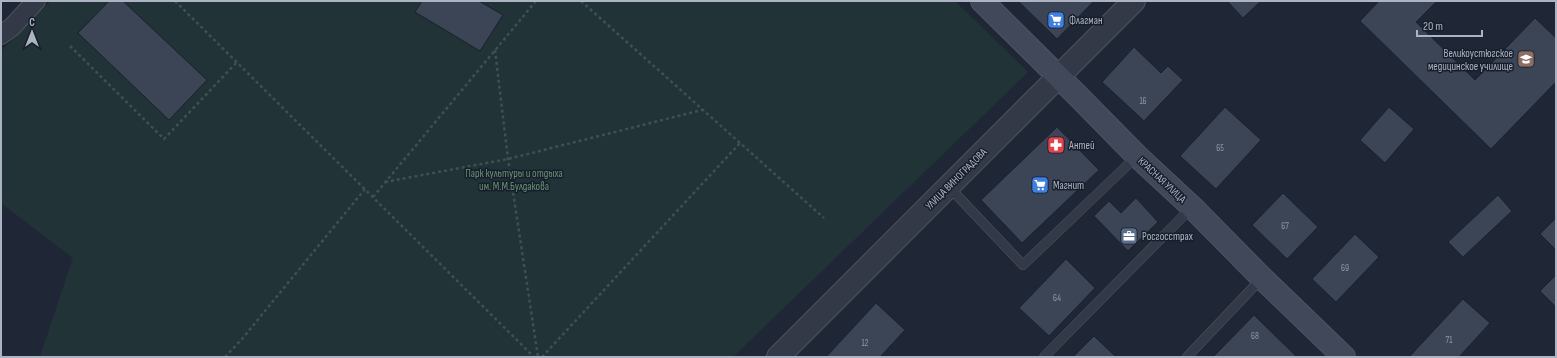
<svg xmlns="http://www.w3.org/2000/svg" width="1557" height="358" font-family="'Sofia Sans Condensed',sans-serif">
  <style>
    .green { fill: #213337 }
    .building { fill: #3b4556; stroke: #1a202d }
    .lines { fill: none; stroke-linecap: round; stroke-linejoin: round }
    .service-casing { stroke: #4d5461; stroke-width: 10 }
    .minor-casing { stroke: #4d5461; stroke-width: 20 }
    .tertiary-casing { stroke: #4d5461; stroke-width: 24 }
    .secondary-casing { stroke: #4d5461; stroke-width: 24 }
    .path { stroke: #3f5054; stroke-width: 2.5; stroke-dasharray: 3 3; stroke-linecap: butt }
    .service { stroke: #333946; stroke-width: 9 }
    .minor { stroke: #333946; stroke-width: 18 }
    .tertiary { stroke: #333946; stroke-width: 22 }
    .secondary { stroke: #414859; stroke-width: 22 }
    .labels { text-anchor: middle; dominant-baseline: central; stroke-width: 3; stroke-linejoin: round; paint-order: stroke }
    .number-label { font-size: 9px; fill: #9098a8 }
    .poi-label { font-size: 11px; fill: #acb4c3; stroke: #181e2b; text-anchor: start }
    .park-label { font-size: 11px; fill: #659373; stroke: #181e2b }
    .street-label { font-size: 11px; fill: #acb4c3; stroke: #181e2b }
  </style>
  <rect width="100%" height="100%" fill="#1f2736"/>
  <path class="green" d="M 51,1 L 955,1 L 1028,72 L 733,357 L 40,357 L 73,258 L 1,203 L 1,51 Z"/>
  <path class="building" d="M 109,1 L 123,1 L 207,80 L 169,120 L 78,33 Z
    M 422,1 L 479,1 L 503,15 L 480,51 L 415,12 Z
    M 1018,1 L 1094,1 L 1057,39 Z
    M 1227,1 L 1261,1 L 1243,18 Z
    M 1379,1 L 1437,1 L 1416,22 L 1475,80 L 1535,18 L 1556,38 L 1556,82 L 1491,149 L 1360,21 Z
    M 1134,47 L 1161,73 L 1168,66 L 1183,80 L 1144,121 L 1102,82 Z
    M 1225,107 L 1261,140 L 1216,189 L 1180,156 Z
    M 1389,107 L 1414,129 L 1385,163 L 1360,140 Z
    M 1057,127 L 1099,170 L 1022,243 L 981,200 Z
    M 1283,193 L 1318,227 L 1287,259 L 1252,225 Z
    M 1498,195 L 1512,211 L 1463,257 L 1448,242 Z
    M 1136,198 L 1158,222 L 1128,251 L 1094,216 L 1109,201 L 1121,213 Z
    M 1556,218 L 1556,250 L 1540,234 Z
    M 1355,234 L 1379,257 L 1336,302 L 1312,279 Z
    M 1066,259 L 1095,288 L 1049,336 L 1019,308 Z
    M 1556,275 L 1556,307 L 1540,291 Z
    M 1463,299 L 1490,323 L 1459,357 L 1409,357 Z
    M 876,303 L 905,330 L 880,357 L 826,357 Z
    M 1254,315 L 1297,357 L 1213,357 Z
    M 1094,336 L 1116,357 L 1073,357 Z"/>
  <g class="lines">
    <defs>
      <path id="service" d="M 949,187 L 1023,265 L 1137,156
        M 1044,357 L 1192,207
        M 1187,357 L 1262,278"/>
      <path id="minor" d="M 1,35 L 12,27 L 36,1"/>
      <path id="tertiary" d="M 778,357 L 1134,1"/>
      <path id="secondary" d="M 982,1 L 1077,95 L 1137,156 L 1192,207 L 1262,278 L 1344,357"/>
    </defs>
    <use href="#service" class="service-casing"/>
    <use href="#minor" class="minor-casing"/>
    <use href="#tertiary" class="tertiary-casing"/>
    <use href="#secondary" class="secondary-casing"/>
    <path class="path" d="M 175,1 L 534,357
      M 581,1 L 824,218
      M 70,46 L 164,139 L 237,62
      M 495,50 L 508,159 L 538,357
      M 385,182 L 508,159 L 702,110
      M 373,197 L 536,1
      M 225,357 L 242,339 L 365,189
      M 542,357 L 740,143"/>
    <use href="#service" class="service"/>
    <use href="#minor" class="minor"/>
    <use href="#tertiary" class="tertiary"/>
    <use href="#secondary" class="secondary"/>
  </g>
  <defs>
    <symbol id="supermarket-square" viewBox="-11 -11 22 22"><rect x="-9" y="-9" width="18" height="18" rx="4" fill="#3f7fe0" stroke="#181e2b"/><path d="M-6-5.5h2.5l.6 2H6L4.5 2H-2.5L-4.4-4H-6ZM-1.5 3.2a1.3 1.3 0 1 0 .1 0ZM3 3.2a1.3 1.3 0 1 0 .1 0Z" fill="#fff"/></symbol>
    <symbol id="university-square" viewBox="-11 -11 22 22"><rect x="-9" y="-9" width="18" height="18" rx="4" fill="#8d6e63" stroke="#181e2b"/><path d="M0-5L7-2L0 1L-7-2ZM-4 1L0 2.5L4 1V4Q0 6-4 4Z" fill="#fff"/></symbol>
    <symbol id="pharmacy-square" viewBox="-11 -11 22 22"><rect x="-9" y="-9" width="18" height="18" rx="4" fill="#e0444e" stroke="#181e2b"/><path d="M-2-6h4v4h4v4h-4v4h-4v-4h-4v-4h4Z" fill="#fff"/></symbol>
    <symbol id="office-square" viewBox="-11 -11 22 22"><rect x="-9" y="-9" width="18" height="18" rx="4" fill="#5c6f8a" stroke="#181e2b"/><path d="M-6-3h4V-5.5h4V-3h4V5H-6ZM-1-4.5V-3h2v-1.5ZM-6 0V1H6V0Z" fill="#fff"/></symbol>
  </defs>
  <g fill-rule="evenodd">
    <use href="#supermarket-square" x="1046" y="10" width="20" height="20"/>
    <use href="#university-square" x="1516" y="49" width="20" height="20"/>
    <use href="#pharmacy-square" x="1046" y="135" width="20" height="20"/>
    <use href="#supermarket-square" x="1030" y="175" width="20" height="20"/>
    <use href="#office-square" x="1119" y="226" width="20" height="20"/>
  </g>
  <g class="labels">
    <g class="number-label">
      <text x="1143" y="101">16</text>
      <text x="1220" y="148">65</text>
      <text x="1285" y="226">67</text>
      <text x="1345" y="268">69</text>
      <text x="1057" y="298">64</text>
      <text x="1255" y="336">68</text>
      <text x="1449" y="340">71</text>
      <text x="865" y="343">12</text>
    </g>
    <g class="poi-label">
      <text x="1069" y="20">Флагман</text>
      <text x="1513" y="53" text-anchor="end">Великоустюгское<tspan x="1513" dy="13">медицинское училище</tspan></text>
      <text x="1069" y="145">Антей</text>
      <text x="1053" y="185">Магнит</text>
      <text x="1142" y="236">Росгосстрах</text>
    </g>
    <g class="park-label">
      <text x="514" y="173">Парк культуры и отдыха<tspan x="514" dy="13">им. М.М.Булдакова</tspan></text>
    </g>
    <g class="street-label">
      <text transform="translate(956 179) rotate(-45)">УЛИЦА ВИНОГРАДОВА</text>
      <text transform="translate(1162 180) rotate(43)">КРАСНАЯ УЛИЦА</text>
    </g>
  </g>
  <rect width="1557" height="358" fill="none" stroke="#acb4c3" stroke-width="4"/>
  <g transform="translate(32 32)" stroke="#181e2b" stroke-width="3" paint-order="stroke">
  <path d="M0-3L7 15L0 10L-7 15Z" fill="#acb4c3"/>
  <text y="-6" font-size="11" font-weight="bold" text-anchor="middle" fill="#acb4c3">С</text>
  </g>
  <path d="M1417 30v6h65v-6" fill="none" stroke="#acb4c3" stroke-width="2"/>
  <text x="1423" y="30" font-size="12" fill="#acb4c3" stroke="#181e2b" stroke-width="3" paint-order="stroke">20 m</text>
</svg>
